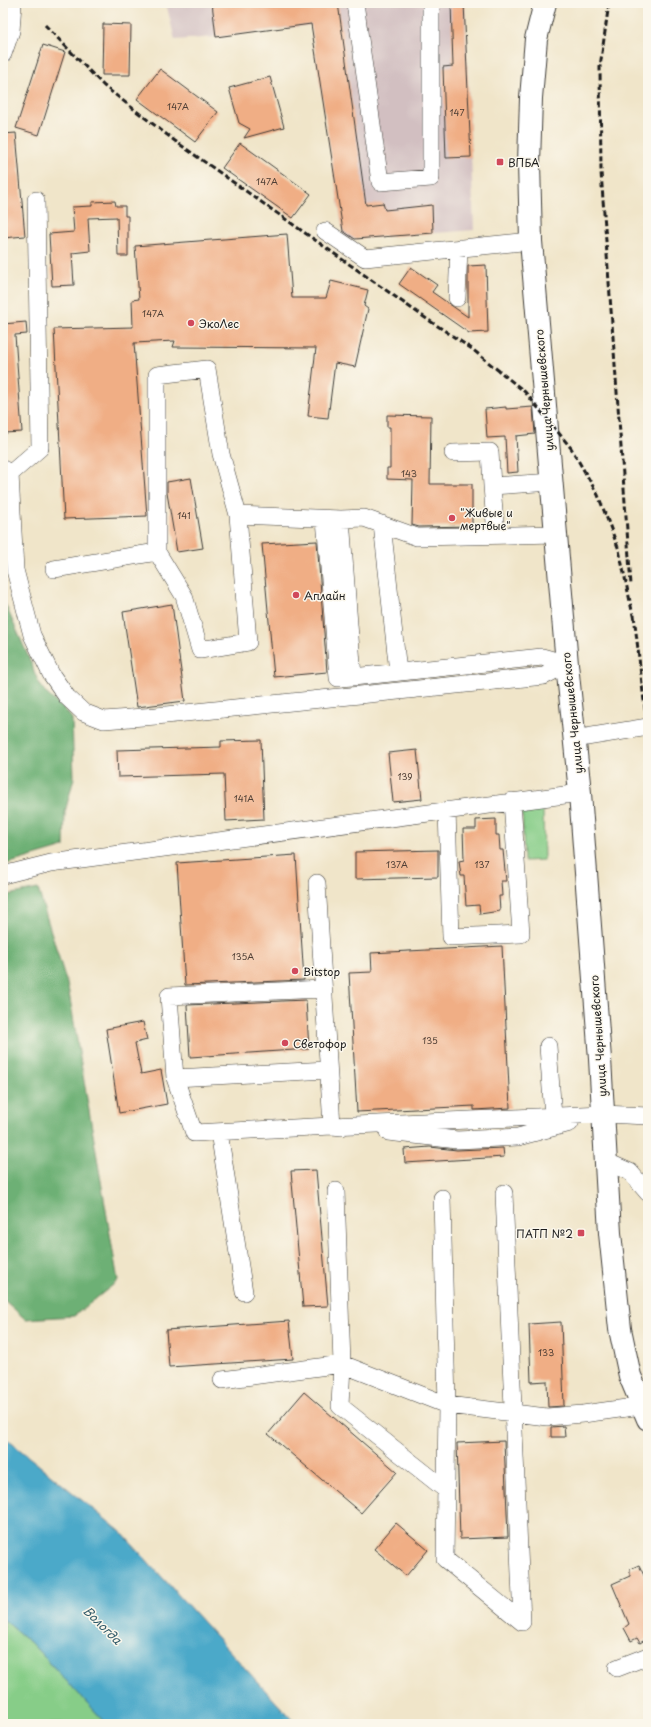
<svg xmlns="http://www.w3.org/2000/svg" width="651" height="1727" font-family="'Playpen Sans',sans-serif">
  <style>
    .industrial { fill: #d2bfc1 }
    .green { fill: #87cd88; stroke: #527452 }
    .forest { fill: #6db074; stroke: #446648 }
    .water { fill: #4ba9c9; stroke: #346272 }
    .building { fill: #f0ae85 }
    .lines { fill: none; stroke-linecap: round; stroke-linejoin: round }
    .minor-casing { stroke: #3c3a36; stroke-width: 18 }
    .major-casing { stroke: #3c3a36; stroke-width: 24 }
    .minor { stroke: #fff; stroke-width: 17 }
    .major { stroke: #fff; stroke-width: 22 }
    .rail { stroke: #1c1c1c; stroke-width: 3; stroke-dasharray: 6 3; stroke-linecap: butt }
    .poi-dot { fill: #d1495b; stroke: #fbf7ec; stroke-width: 1.5 }
    .labels { text-anchor: middle; dominant-baseline: central; stroke-width: 3; stroke-linejoin: round; paint-order: stroke }
    .number-label { font-size: 9px; fill: #514036 }
    .poi-label { font-size: 11px; fill: #1c1c1c; stroke: #fbf7ec; text-anchor: start }
    .street-label { font-size: 11px; fill: #1c1c1c; stroke: #fbf7ec }
    .water-label { font-size: 12px; font-style: italic; fill: #315b6a; stroke: #fbf7ec }
  </style>
  <rect width="100%" height="100%" fill="#fbf7ec"/>
  <filter id="ink" filterUnits="userSpaceOnUse"><feTurbulence type="fractalNoise" baseFrequency=".025" numOctaves="2"/><feDisplacementMap in="SourceGraphic" scale="8" xChannelSelector="R" yChannelSelector="G"/><feConvolveMatrix kernelMatrix="1 2 1 2 8 2 1 2 1" color-interpolation-filters="sRGB"/></filter>
  <filter id="wash" filterUnits="userSpaceOnUse"><feTurbulence type="fractalNoise" baseFrequency=".012" numOctaves="4" result="noise"/><feDisplacementMap in="SourceGraphic" scale="16" xChannelSelector="R" yChannelSelector="G"/><feGaussianBlur stdDeviation="0.9" result="paint"/><feColorMatrix in="noise" values="0 0 0 0 0 0 0 0 0 0 0 0 0 0 0 0 0 1.4 0 .05"/><feComposite in="paint" operator="in"/></filter>
  <g filter="url(#wash)">
    <rect width="100%" height="100%" fill="#f0e5c9"/>
    <path class="industrial" d="M 166,3 L 465,3 L 474,230 L 344,240 L 311,25 L 216,37 L 175,40 Z"/>
    <path class="green" d="M 522,805 L 543,805 L 544,860 L 524,861 Z
      M 3,1619 L 31,1643 L 107,1724 L 3,1724 Z"/>
    <path class="forest" d="M 3,599 L 32,665 C 35,675 40,687 48,695 C 57,703 66,709 72,719 L 74,778 L 65,812 L 64,847 L 3,865 Z
      M 38,889 L 68,987 L 118,1281 L 74,1316 L 25,1319 L 3,1299 L 3,896 Z"/>
    <path class="water" d="M 3,1436 L 120,1531 L 296,1724 L 107,1724 L 31,1643 L 3,1619 Z"/>
    <g id="blocks">
      <path class="building" d="M 212,3 L 338,3 L 366,205 L 383,203 L 385,210 L 432,205 L 433,233 L 355,239 L 343,231 L 311,24 L 216,37 Z
        M 451,3 L 464,3 L 471,157 L 446,158 L 443,67 L 453,66 Z
        M 103,24 L 131,25 L 130,75 L 102,75 Z
        M 43,45 L 65,52 L 39,135 L 16,128 Z
        M 160,69 L 218,112 L 195,142 L 137,99 Z
        M 270,77 L 284,127 L 244,138 L 250,129 L 239,123 L 229,88 Z
        M 16,133 L 25,236 L 3,238 L 3,134 Z
        M 240,143 L 311,194 L 293,218 L 222,168 Z
        M 115,201 L 116,206 L 125,206 L 125,216 L 128,216 L 128,256 L 118,256 L 117,217 L 88,218 L 90,251 L 72,253 L 74,285 L 52,286 L 49,234 L 74,232 L 72,207 L 92,206 L 92,202 Z
        M 287,234 L 292,298 L 326,298 L 331,281 L 368,290 L 364,306 L 368,309 L 355,367 L 335,363 L 328,418 L 308,416 L 316,348 L 173,347 L 175,341 L 134,343 L 147,516 L 64,519 L 54,329 L 133,327 L 132,300 L 139,299 L 135,246 Z
        M 486,265 L 488,332 L 469,333 L 399,284 L 411,267 L 437,285 L 432,292 L 468,317 L 468,266 Z
        M 26,322 L 27,334 L 15,335 L 22,432 L 3,433 L 3,324 Z
        M 506,407 L 506,409 L 533,407 L 535,434 L 516,436 L 518,472 L 507,473 L 505,437 L 487,438 L 485,409 Z
        M 387,415 L 431,416 L 430,484 L 472,484 L 472,526 L 419,527 L 412,525 L 413,480 L 387,479 L 387,468 L 390,468 L 390,427 L 387,427 Z
        M 191,478 L 203,548 L 177,552 L 167,493 L 167,482 Z
        M 317,541 L 327,672 L 274,677 L 262,544 Z
        M 172,604 L 185,701 L 137,707 L 123,612 Z
        M 261,740 L 264,819 L 226,821 L 224,774 L 118,777 L 117,750 L 221,747 L 221,741 Z
        M 417,750 L 422,799 L 393,802 L 388,753 Z
        M 496,819 L 496,835 L 499,835 L 500,850 L 503,850 L 506,881 L 501,881 L 502,896 L 499,896 L 500,911 L 480,914 L 479,905 L 466,906 L 464,876 L 461,876 L 459,861 L 464,860 L 463,829 L 476,829 L 476,820 Z
        M 438,850 L 438,877 L 355,879 L 355,852 Z
        M 296,855 L 304,980 L 185,985 L 177,863 Z
        M 502,946 L 510,1108 L 474,1110 L 474,1106 L 357,1112 L 349,973 L 372,972 L 371,953 Z
        M 306,1000 L 309,1049 L 190,1057 L 187,1005 Z
        M 143,1022 L 147,1040 L 135,1043 L 141,1074 L 161,1070 L 167,1104 L 119,1113 L 106,1029 Z
        M 430,1147 L 457,1150 L 503,1148 L 504,1157 L 405,1163 L 404,1149 Z
        M 316,1170 L 328,1306 L 303,1307 L 291,1171 Z
        M 289,1321 L 293,1359 L 169,1367 L 166,1330 Z
        M 561,1322 L 564,1406 L 548,1407 L 547,1381 L 531,1382 L 529,1324 Z
        M 304,1392 L 397,1472 L 361,1513 L 268,1434 Z
        M 564,1426 L 565,1437 L 551,1437 L 551,1427 Z
        M 504,1441 L 508,1537 L 460,1539 L 457,1443 Z
        M 396,1523 L 428,1550 L 406,1576 L 374,1549 Z
        M 639,1565 L 648,1584 L 648,1638 L 640,1643 L 637,1638 L 631,1641 L 624,1628 L 629,1624 L 612,1584 L 630,1576 L 630,1569 Z"/>
    </g>
  </g>
  <g filter="url(#ink)">
    <use href="#blocks" fill-opacity="0" stroke="#3c3a36" stroke-width="1"/>
    <g class="lines">
      <defs>
        <path id="minor" d="M 355,3 L 380,182 L 431,178 L 431,3
          M 3,54 L 11,31 L 13,3
          M 325,231 L 365,258 L 531,241
          M 457,298 L 459,248
          M 453,453 L 490,452 L 492,486
          M 3,469 L 10,474 L 15,570 L 32,635 L 51,674 L 67,697 L 83,712 L 104,720 L 156,716 L 544,676 L 567,664
          M 10,474 L 40,448 L 36,200
          M 325,519 L 338,678 L 353,677
          M 341,519 L 353,677 L 542,657 L 567,664
          M 382,524 L 398,672
          M 496,535 L 492,486 L 552,482
          M 157,552 L 184,596 L 200,650 L 248,642 L 238,515
          M 54,569 L 157,552 L 157,375 L 207,369 L 221,454 L 238,515 L 341,519 L 364,518 L 417,537 L 556,534
          M 574,739 L 648,727
          M 447,810 L 451,937 L 521,934 L 512,801
          M 3,875 L 51,863 L 580,793
          M 317,883 L 332,1126 L 603,1114 L 648,1116
          M 323,989 L 169,996 L 175,1078 L 328,1070
          M 548,1046 L 553,1117
          M 175,1078 L 194,1133 L 332,1126 L 342,1127
          M 219,1132 L 244,1292
          M 388,1132 L 457,1140 L 518,1137 L 570,1123
          M 605,1161 L 630,1172 L 648,1193
          M 336,1191 L 342,1364 L 340,1406 L 446,1490
          M 442,1198 L 447,1405 L 445,1559 L 522,1622 L 504,1193
          M 222,1380 L 342,1364 L 447,1405 L 547,1417 L 583,1414 L 641,1406
          M 617,1668 L 648,1656"/>
        <path id="major" d="M 545,3 L 536,39 L 531,98 L 529,163 L 531,241 L 567,664 L 580,793 L 600,1059 L 610,1233 L 620,1329 L 630,1376 L 648,1419"/>
      </defs>
      <use href="#minor" class="minor-casing"/>
      <use href="#major" class="major-casing"/>
      <use href="#minor" class="minor"/>
      <use href="#major" class="major"/>
      <path class="rail" d="M 609,3 L 600,67 L 601,172 L 631,585
        M 45,25 L 104,86 L 175,141 L 421,315 L 472,349 L 525,392 L 571,448 L 598,495 L 619,550 L 634,620
        M 634,615 L 647,727 L 648,776"/>
    </g>
  </g>
  <g class="poi-dot">
    <rect x="496" y="158" width="8" height="8" rx="2"/>
    <circle cx="191" cy="323" r="4"/>
    <circle cx="452" cy="518" r="4"/>
    <circle cx="296" cy="595" r="4"/>
    <circle cx="295" cy="971" r="4"/>
    <circle cx="285" cy="1043" r="4"/>
    <rect x="577" y="1229" width="8" height="8" rx="2"/>
  </g>
  <g class="labels">
    <g class="number-label">
      <text x="178" y="106">147А</text>
      <text x="457" y="112">147</text>
      <text x="267" y="181">147А</text>
      <text x="153" y="313">147А</text>
      <text x="409" y="473">143</text>
      <text x="184" y="515">141</text>
      <text x="405" y="776">139</text>
      <text x="244" y="798">141А</text>
      <text x="397" y="864">137А</text>
      <text x="482" y="864">137</text>
      <text x="243" y="956">135А</text>
      <text x="430" y="1040">135</text>
      <text x="546" y="1352">133</text>
    </g>
    <g class="poi-label">
      <text x="508" y="162">ВПБА</text>
      <text x="199" y="323">ЭкоЛес</text>
      <text x="460" y="512">"Живые и<tspan x="460" dy="13">мертвые"</tspan></text>
      <text x="304" y="595">Аплайн</text>
      <text x="303" y="971">Bitstop</text>
      <text x="293" y="1043">Светофор</text>
      <text x="573" y="1233" text-anchor="end">ПАТП №2</text>
    </g>
    <g class="street-label">
      <text transform="translate(544 390) rotate(-95)">улица Чернышевского</text>
      <text transform="translate(572 713) rotate(-96)">улица Чернышевского</text>
      <text transform="translate(598 1036) rotate(-94)">улица Чернышевского</text>
    </g>
    <g class="water-label">
      <text transform="translate(103 1625) rotate(45)">Вологда</text>
    </g>
  </g>
  <rect width="651" height="1727" fill="none" stroke="#fbf7ec" stroke-width="16"/>
</svg>
